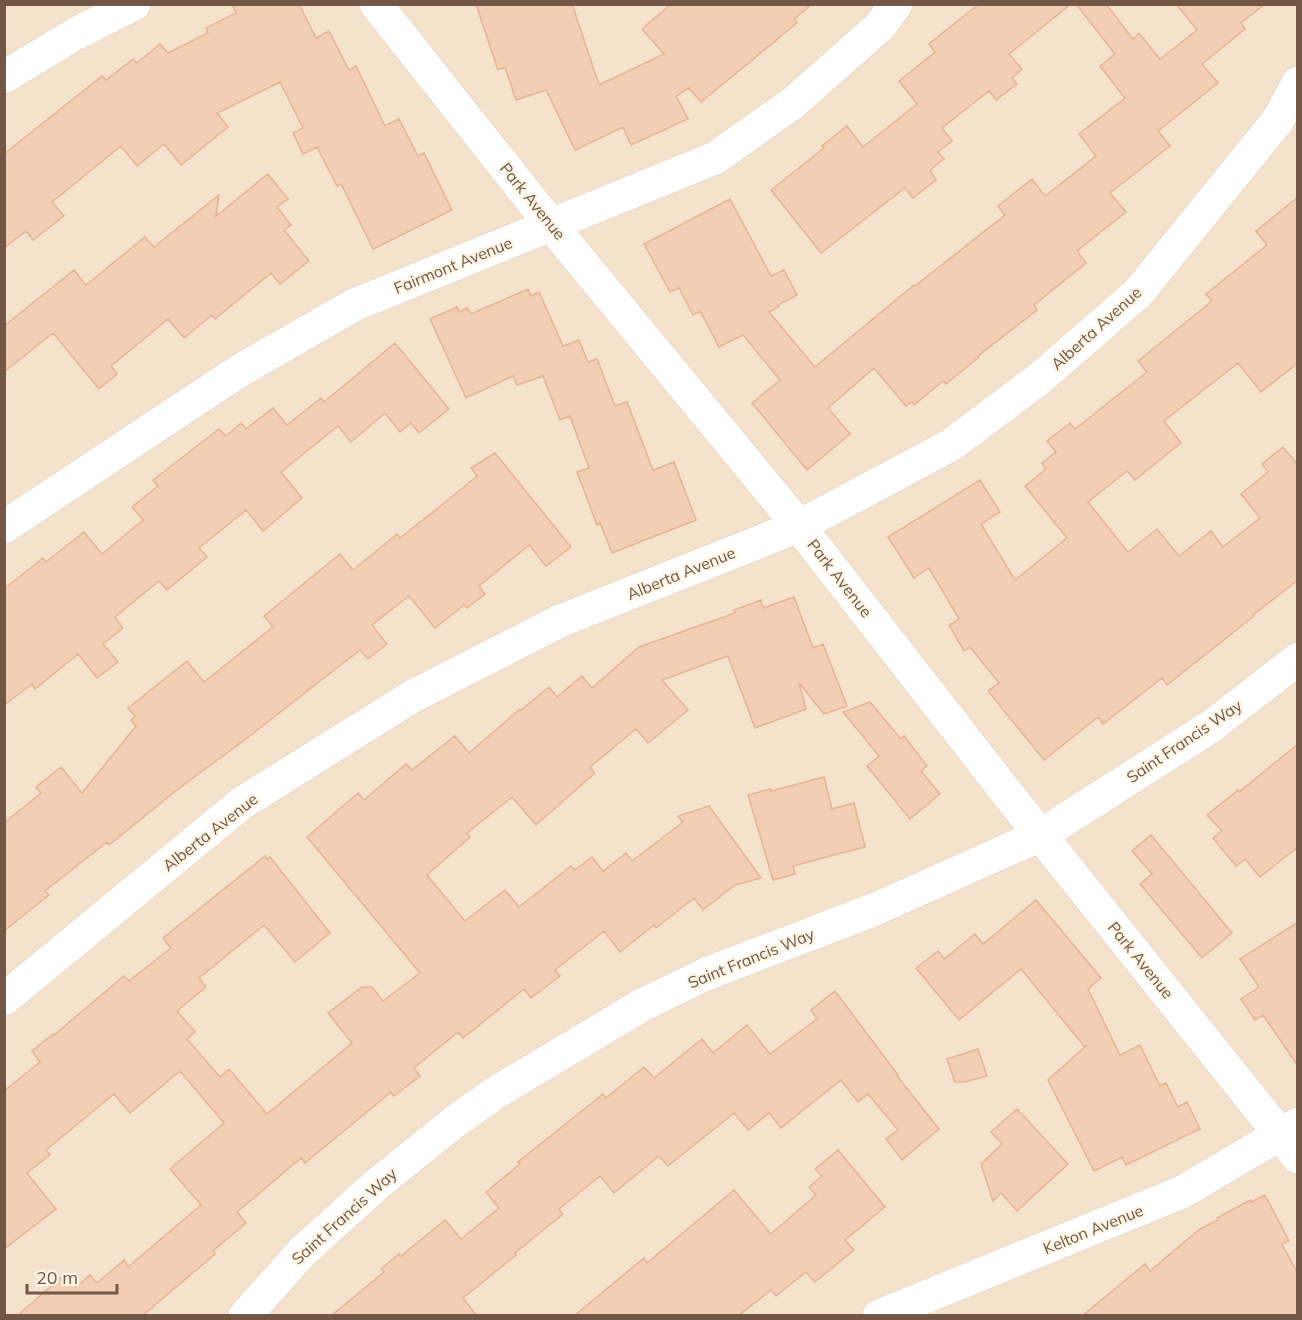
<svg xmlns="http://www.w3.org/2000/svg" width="1302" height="1320" font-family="Mulish,sans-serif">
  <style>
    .residential { fill: #f4e2cc }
    .building { fill: #f2ceb5; stroke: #e5b495; stroke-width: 1.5 }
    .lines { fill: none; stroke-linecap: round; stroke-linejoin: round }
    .minor-casing { stroke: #e0ccba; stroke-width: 34 }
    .minor { stroke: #fff; stroke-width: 33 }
    .labels { text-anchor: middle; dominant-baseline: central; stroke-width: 4.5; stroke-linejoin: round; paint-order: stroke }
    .street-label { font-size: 16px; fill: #725646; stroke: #fff5e4 }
  </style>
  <rect width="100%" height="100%" fill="#fdf1de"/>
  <path class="residential" d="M 5,5 L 1297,5 L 1297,1315 L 5,1315 Z"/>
  <path class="building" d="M 232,4 L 299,4 L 316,38 L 329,31 L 349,70 L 356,66 L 385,126 L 399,119 L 418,156 L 424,153 L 452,210 L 373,249 L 341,184 L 337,186 L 317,147 L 303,154 L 293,133 L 303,128 L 280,82 L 217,113 L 228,127 L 181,165 L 164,144 L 137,166 L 121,146 L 52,202 L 64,216 L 33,240 L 26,231 L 4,248 L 4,154 L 102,76 L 106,80 L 133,59 L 137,63 L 160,44 L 168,53 L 208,33 L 206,28 L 236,13 Z
    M 476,4 L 572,4 L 599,85 L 664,54 L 642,29 L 671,4 L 812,4 L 794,19 L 797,23 L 701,102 L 689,88 L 676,96 L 688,119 L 631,145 L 623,127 L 575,150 L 546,90 L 516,100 L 505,67 L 498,70 Z
    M 979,4 L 1071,4 L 1009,54 L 1022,69 L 1012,78 L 1017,84 L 996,100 L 989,91 L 942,128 L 952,141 L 938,152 L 944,159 L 930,170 L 936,180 L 913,198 L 905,188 L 821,253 L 771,190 L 824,148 L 822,146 L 847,126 L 863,147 L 917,104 L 899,81 L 935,52 L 929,44 Z
    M 1076,4 L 1106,4 L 1133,39 L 1139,33 L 1160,59 L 1197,30 L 1176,4 L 1265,4 L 1241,23 L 1245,29 L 1202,64 L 1218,83 L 1158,131 L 1170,146 L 1110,193 L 1126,212 L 1077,251 L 1086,263 L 1034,305 L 1037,310 L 978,356 L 979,357 L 946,384 L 943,381 L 914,405 L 912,402 L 906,406 L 874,368 L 828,408 L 850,434 L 807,470 L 752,403 L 780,380 L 743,335 L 719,347 L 700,311 L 693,315 L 679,288 L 670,292 L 644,244 L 730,199 L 771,276 L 784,270 L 797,295 L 778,305 L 779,307 L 769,312 L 815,367 L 914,285 L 915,286 L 1005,215 L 998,206 L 1032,179 L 1045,196 L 1096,156 L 1079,134 L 1125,98 L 1100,66 L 1115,54 Z
    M 268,174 L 288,199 L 277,207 L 291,225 L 284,230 L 309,261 L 280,284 L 271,273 L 215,319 L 212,315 L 184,338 L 168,319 L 111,366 L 117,374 L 99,389 L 53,333 L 4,372 L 4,326 L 74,270 L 86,285 L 145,237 L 154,247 L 219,195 L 216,216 Z
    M 1298,197 L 1298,363 L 1261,392 L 1238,363 L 1164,421 L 1181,443 L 1135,480 L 1127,471 L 1088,502 L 1128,552 L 1157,529 L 1179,556 L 1211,531 L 1223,547 L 1260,518 L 1241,494 L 1268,472 L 1262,464 L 1283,447 L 1298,465 L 1298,580 L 1253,615 L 1254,616 L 1167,685 L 1162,678 L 1103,724 L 1098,717 L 1044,760 L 988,691 L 999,683 L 970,647 L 964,651 L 949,625 L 959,619 L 929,568 L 914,578 L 888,537 L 980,480 L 1000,512 L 981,524 L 1015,580 L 1067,538 L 1025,486 L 1046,469 L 1042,463 L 1056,452 L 1047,441 L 1070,423 L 1075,429 L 1147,372 L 1138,361 L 1212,301 L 1206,294 L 1267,245 L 1256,231 Z
    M 528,289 L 531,296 L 539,292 L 563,346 L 579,340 L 588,362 L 597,359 L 615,406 L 627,402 L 653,470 L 674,462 L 696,520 L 612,553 L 600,523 L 597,525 L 577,472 L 589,468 L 570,416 L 560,420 L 543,376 L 517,385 L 513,376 L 466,398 L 430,319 L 457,307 L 459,312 L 467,308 L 471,314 Z
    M 395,343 L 449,409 L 419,433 L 411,423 L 400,432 L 385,413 L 351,442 L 338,426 L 281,472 L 302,498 L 263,531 L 246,510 L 199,548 L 207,557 L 167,590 L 159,581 L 115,617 L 123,628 L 103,644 L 118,662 L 97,678 L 78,654 L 35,689 L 32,684 L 4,705 L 4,589 L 43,558 L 46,562 L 84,532 L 102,554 L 143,520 L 132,507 L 158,486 L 153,480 L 219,429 L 226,436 L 241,423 L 246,429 L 273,408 L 287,425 L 321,398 L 324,402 Z
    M 495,453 L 571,547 L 546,566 L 529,545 L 479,586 L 485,594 L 467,608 L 464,605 L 435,628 L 409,596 L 372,625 L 387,644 L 368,659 L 360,650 L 242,742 L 182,786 L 109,845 L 107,842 L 45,891 L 49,895 L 4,931 L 4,823 L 41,793 L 36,787 L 61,767 L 82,793 L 136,726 L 131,720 L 135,716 L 128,708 L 187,661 L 204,682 L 273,627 L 264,616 L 340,554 L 353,570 L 397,534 L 400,538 L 448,500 L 477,476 L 471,468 Z
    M 794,597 L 813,648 L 823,644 L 847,706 L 824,714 L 799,683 L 806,709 L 755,728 L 728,656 L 662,680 L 688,710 L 648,743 L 636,729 L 590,767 L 595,773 L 536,825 L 512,797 L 467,833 L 470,837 L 427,875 L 465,921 L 505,890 L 519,907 L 571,866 L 575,870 L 592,857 L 603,871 L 626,853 L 632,861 L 683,822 L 678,816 L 709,806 L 761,878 L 735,885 L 703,910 L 694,898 L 656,928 L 654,925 L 620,952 L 604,931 L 555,970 L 560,976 L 531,998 L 524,989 L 463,1038 L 458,1032 L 414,1068 L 420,1076 L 394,1096 L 391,1092 L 305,1163 L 301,1158 L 237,1212 L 246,1223 L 213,1251 L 215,1254 L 142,1316 L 17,1316 L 65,1274 L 76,1287 L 90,1275 L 97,1283 L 124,1260 L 128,1267 L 201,1205 L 170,1169 L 224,1123 L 180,1071 L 130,1113 L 114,1094 L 46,1150 L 50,1155 L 27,1173 L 56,1209 L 4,1249 L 4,1091 L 40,1062 L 32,1051 L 53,1034 L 54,1035 L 124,976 L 129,981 L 171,948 L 163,938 L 265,856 L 267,860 L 270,857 L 330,933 L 295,962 L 264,925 L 199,978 L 206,987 L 177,1011 L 195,1032 L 187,1039 L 220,1077 L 229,1069 L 267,1114 L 352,1043 L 328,1013 L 362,987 L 372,987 L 383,1001 L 420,973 L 307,837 L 358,793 L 364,800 L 406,764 L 412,770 L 455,736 L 469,753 L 520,709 L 521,710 L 549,687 L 557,697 L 582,676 L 592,688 L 639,647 L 735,613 L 734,610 L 761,600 L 763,608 Z
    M 870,702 L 901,739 L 904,736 L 927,766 L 921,771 L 940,794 L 910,819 L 867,766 L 879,756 L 843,712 Z
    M 1298,744 L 1298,847 L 1260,877 L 1245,859 L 1236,866 L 1213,838 L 1222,831 L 1207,815 L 1238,790 L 1239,792 Z
    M 824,777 L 832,809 L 854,803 L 865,847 L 793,866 L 795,874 L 773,880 L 748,795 L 770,789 L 771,791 Z
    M 1151,835 L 1232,933 L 1202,958 L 1140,884 L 1152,874 L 1132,851 Z
    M 1036,900 L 1101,978 L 1088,989 L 1120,1055 L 1140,1045 L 1160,1086 L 1166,1083 L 1178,1107 L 1187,1102 L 1200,1129 L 1126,1165 L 1122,1157 L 1094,1171 L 1048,1080 L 1087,1045 L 1084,1046 L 1021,969 L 959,1020 L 916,968 L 938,951 L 944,959 L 975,934 L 983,944 Z
    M 1298,922 L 1298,1066 L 1263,1015 L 1255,1020 L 1241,999 L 1259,987 L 1240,959 Z
    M 835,991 L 898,1075 L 897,1076 L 939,1129 L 902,1160 L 886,1139 L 898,1130 L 868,1094 L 858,1102 L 841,1080 L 781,1128 L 769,1113 L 748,1130 L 734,1113 L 668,1166 L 659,1156 L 614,1193 L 600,1176 L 559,1209 L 563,1214 L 515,1253 L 516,1255 L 463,1298 L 477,1316 L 331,1316 L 384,1272 L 381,1269 L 399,1254 L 401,1256 L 445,1220 L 461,1239 L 499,1208 L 486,1192 L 520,1164 L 518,1162 L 603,1094 L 606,1098 L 644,1067 L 654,1078 L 702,1039 L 713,1053 L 747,1025 L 770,1054 L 817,1019 L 811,1010 Z
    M 978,1049 L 987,1076 L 965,1082 L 955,1082 L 947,1059 Z
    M 1017,1109 L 1068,1164 L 1017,1211 L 1001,1193 L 993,1201 L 981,1164 L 1002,1144 L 991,1132 Z
    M 838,1150 L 885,1207 L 845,1240 L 854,1250 L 815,1282 L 806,1272 L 776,1296 L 771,1290 L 738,1316 L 574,1316 L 644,1258 L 647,1263 L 734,1190 L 771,1234 L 816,1195 L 809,1187 L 822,1176 L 815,1169 Z
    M 1265,1195 L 1289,1241 L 1282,1244 L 1298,1274 L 1298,1316 L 1082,1316 L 1145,1264 L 1150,1271 L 1200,1229 L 1218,1220 L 1217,1218 L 1250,1200 L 1251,1202 Z"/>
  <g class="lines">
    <defs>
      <path id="minor" d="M 376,4 L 551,225 L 799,526 L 1010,797 L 1298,1157
        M 4,77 L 75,34 L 134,4
        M 4,527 L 239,371 L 354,305 L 715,158 L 793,103 L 880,26 L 896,4
        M 4,999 L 242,803 L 413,696 L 560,621 L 799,526 L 951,445 L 1039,379 L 1138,293 L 1278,120 L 1298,83
        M 245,1316 L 302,1252 L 376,1185 L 453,1123 L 495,1093 L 642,1005 L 706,974 L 873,910 L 1041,835 L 1210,727 L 1298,659
        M 879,1316 L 1182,1192 L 1298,1124"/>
    </defs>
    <use href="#minor" class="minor-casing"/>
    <use href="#minor" class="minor"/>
  </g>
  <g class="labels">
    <g class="street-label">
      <text transform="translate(533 201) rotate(51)">Park Avenue</text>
      <text transform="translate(453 265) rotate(-22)">Fairmont Avenue</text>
      <text transform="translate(1096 328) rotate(-42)">Alberta Avenue</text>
      <text transform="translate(681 573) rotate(-22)">Alberta Avenue</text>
      <text transform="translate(840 578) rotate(52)">Park Avenue</text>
      <text transform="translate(1184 741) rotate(-34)">Saint Francis Way</text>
      <text transform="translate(210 832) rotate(-38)">Alberta Avenue</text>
      <text transform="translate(751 958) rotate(-22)">Saint Francis Way</text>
      <text transform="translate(1141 960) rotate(51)">Park Avenue</text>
      <text transform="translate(344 1216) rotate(-42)">Saint Francis Way</text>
      <text transform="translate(1093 1229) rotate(-22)">Kelton Avenue</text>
    </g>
  </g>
  <rect width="1302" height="1320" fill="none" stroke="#725646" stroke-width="12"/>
  <path d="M27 1284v9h90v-9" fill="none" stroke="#725646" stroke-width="3"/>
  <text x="36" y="1284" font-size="18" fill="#725646" stroke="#fff5e4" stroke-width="4.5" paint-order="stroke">20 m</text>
</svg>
